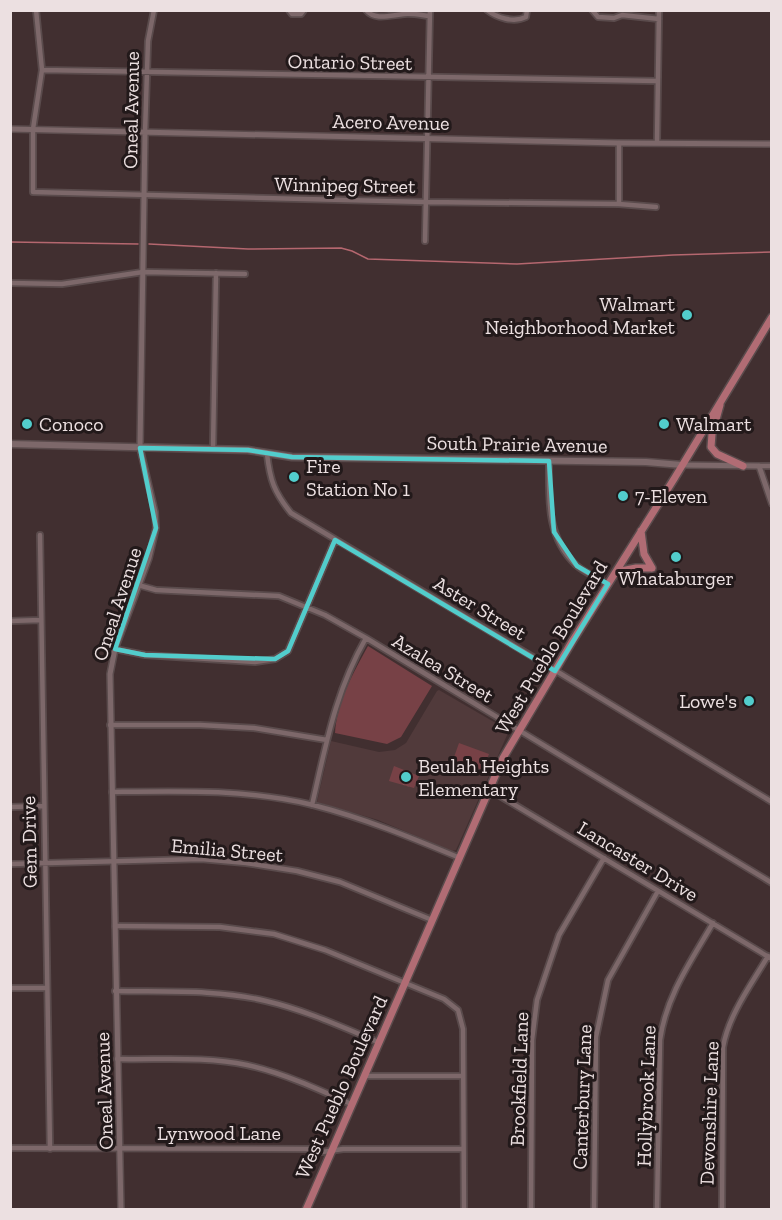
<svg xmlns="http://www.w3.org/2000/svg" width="782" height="1220" font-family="'Zilla Slab',serif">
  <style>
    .built { fill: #513a3b }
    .grass { fill: #774146 }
    .park { fill: url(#park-tufts) }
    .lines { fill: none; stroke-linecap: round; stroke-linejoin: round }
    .stream { stroke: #b5676f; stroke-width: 1.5 }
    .minor-casing { stroke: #5a4b4c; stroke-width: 8 }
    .tertiary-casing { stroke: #5a4b4c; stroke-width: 8 }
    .secondary-casing { stroke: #5a4b4c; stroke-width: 9 }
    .primary-casing { stroke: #5a4b4c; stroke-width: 10 }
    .minor { stroke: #7d686a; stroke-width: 4.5 }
    .tertiary { stroke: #7d686a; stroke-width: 5 }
    .secondary { stroke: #7d686a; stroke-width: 6 }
    .primary { stroke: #b16c74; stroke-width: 7 }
    .marked { fill: none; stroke: #52cdcc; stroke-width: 4.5; stroke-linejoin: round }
    .poi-dot { fill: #52cdcc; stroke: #22191a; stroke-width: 2 }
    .labels { text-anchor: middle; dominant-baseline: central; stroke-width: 6; stroke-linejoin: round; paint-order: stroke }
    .street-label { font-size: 20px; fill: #ece0e1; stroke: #22191a }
    .poi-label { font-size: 20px; fill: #ece0e1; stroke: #22191a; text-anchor: start }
  </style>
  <defs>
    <pattern id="park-tufts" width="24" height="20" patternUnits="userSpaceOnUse" patternTransform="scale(1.5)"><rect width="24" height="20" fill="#774146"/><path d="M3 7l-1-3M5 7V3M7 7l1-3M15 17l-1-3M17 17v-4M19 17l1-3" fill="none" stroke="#8a5c60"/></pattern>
  </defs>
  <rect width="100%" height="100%" fill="#412f30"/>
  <path class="built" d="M 439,690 L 506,729 L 508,733 L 456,850 L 452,851 L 378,820 L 317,802 L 331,741 L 379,752 L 395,750 L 406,743 L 437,691 Z"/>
  <path class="grass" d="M 368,646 L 432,686 L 401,737 L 387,744 L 335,733 C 337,702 353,673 368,646 Z
    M 459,743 L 489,754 L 483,770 L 453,760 Z"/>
  <path class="park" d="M 394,766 L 419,776 L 414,788 L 389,781 Z"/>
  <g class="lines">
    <path class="stream" d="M 10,242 L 138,244
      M 149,244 L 248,249 L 341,248 L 352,251 L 368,259 L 517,264 L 673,255 L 772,252"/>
    <defs>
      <path id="minor" d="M 36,10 L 42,70 L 33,129 L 33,192 L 425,202 L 619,204 L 656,207
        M 289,10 L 292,14 L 301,14 L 304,10
        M 366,10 C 375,21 391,15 404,14 C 411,13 421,15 429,16
        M 487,10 C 497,18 514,23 526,17 L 527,10
        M 592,10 L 598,17 L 614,18 L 622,15 L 659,19
        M 42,70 L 657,81
        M 145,133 L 148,41 L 154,10
        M 657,142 L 659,10
        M 619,204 L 619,143
        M 425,241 L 430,10
        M 10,283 L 62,284 L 143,272 L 245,274
        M 213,449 L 216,273
        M 267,454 C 270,480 274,492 291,513 L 548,666 L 772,802
        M 549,461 C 549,499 546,537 576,565 C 585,573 598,578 608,584
        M 759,466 L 772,466
        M 40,535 L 50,1149
        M 138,585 L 156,590 L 279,596 L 325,615 L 366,638 L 772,883
        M 10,621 L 41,620
        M 115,649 L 145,655 L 255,662 L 275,659 L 288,651 L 335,540
        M 110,725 L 200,725 L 254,728 L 327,740
        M 490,790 L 772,959
        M 112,792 C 179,791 248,789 313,805 C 364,818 412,838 460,858
        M 312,805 C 326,745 335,692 366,638
        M 10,807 L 43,806
        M 10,864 L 201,859 L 246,863 L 297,871 L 340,882 L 432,920
        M 115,926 L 220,927 L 274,934 L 325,950 L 444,999 L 458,1010 L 463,1029 L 464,1210
        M 10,988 L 47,988
        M 115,991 C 165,992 217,989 266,1001 C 305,1010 342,1027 378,1042
        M 117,1059 C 160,1060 205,1056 247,1065 C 283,1073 318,1089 351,1104
        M 364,1076 L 463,1076
        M 10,1148 L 309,1149 L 322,1152 L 343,1149 L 463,1149
        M 531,1210 L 532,1040 L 537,1000 L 559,935 L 604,858
        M 594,1210 L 596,1037 L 608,980 L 658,891
        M 657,1210 L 660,1040 C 666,996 691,961 713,923
        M 722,1210 L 723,1047 C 729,1014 751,985 768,956"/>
      <path id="tertiary" d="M 10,129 L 619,143 L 772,144
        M 682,465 L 759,466 L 772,504
        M 121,1210 L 110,674 L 115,649 L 149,558 L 156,528 L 155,512 L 140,448 L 145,133"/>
      <path id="secondary" d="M 10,444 L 248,450 L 292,457 L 646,462 L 682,465"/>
      <path id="primary" d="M 720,405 L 712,434 L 711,447 L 717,454 L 743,466
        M 641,531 L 644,554 L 652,568
        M 616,572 L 636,568 L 652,568
        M 306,1210 L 503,758 L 573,640 L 674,479 L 772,317"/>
    </defs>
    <use href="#minor" class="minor-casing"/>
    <use href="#tertiary" class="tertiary-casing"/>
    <use href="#secondary" class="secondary-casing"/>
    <use href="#primary" class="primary-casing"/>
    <use href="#minor" class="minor"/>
    <use href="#tertiary" class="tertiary"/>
    <use href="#secondary" class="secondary"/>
    <use href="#primary" class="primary"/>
  </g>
  <path class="marked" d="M 140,448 L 248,450 L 292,457 L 549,461 L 554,532 L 577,566 L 608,584 L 555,671 L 335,540 L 288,651 L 275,659 L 145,655 L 115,649 L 156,528 Z"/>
  <g class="poi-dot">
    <circle cx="687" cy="315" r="6"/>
    <circle cx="27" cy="424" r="6"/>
    <circle cx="664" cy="424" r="6"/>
    <circle cx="294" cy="477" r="6"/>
    <circle cx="623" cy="496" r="6"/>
    <circle cx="676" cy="557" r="6"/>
    <circle cx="749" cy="701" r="6"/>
    <circle cx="406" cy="777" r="6"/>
  </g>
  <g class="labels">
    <g class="street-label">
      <text transform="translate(350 62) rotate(1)">Ontario Street</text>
      <text transform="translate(131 110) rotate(-89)">Oneal Avenue</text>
      <text transform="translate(391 122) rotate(1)">Acero Avenue</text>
      <text transform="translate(345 185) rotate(1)">Winnipeg Street</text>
      <text transform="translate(517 444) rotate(1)">South Prairie Avenue</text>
      <text transform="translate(117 604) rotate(-72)">Oneal Avenue</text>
      <text transform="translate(480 608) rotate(31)">Aster Street</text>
      <text transform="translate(551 647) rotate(-59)">West Pueblo Boulevard</text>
      <text transform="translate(443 668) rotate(31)">Azalea Street</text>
      <text transform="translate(29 842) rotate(-91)">Gem Drive</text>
      <text transform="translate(227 850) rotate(5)">Emilia Street</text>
      <text transform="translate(638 861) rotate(31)">Lancaster Drive</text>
      <text transform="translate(519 1079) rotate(-88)">Brookfield Lane</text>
      <text transform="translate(341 1087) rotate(-66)">West Pueblo Boulevard</text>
      <text transform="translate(104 1091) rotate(-92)">Oneal Avenue</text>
      <text transform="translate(646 1096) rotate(-88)">Hollybrook Lane</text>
      <text transform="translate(582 1097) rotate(-88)">Canterbury Lane</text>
      <text transform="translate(709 1113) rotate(-88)">Devonshire Lane</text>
      <text x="219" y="1133">Lynwood Lane</text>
    </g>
    <g class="poi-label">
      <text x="675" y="304" text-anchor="end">Walmart<tspan x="675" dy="23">Neighborhood Market</tspan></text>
      <text x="39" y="424">Conoco</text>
      <text x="676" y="424">Walmart</text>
      <text x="306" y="466">Fire<tspan x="306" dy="23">Station No 1</tspan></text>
      <text x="635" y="496">7-Eleven</text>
      <text x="676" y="578" text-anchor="middle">Whataburger</text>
      <text x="737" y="701" text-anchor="end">Lowe's</text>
      <text x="418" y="766">Beulah Heights<tspan x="418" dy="23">Elementary</tspan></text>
    </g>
  </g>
  <rect width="782" height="1220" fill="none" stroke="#ece0e1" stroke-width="24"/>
</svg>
